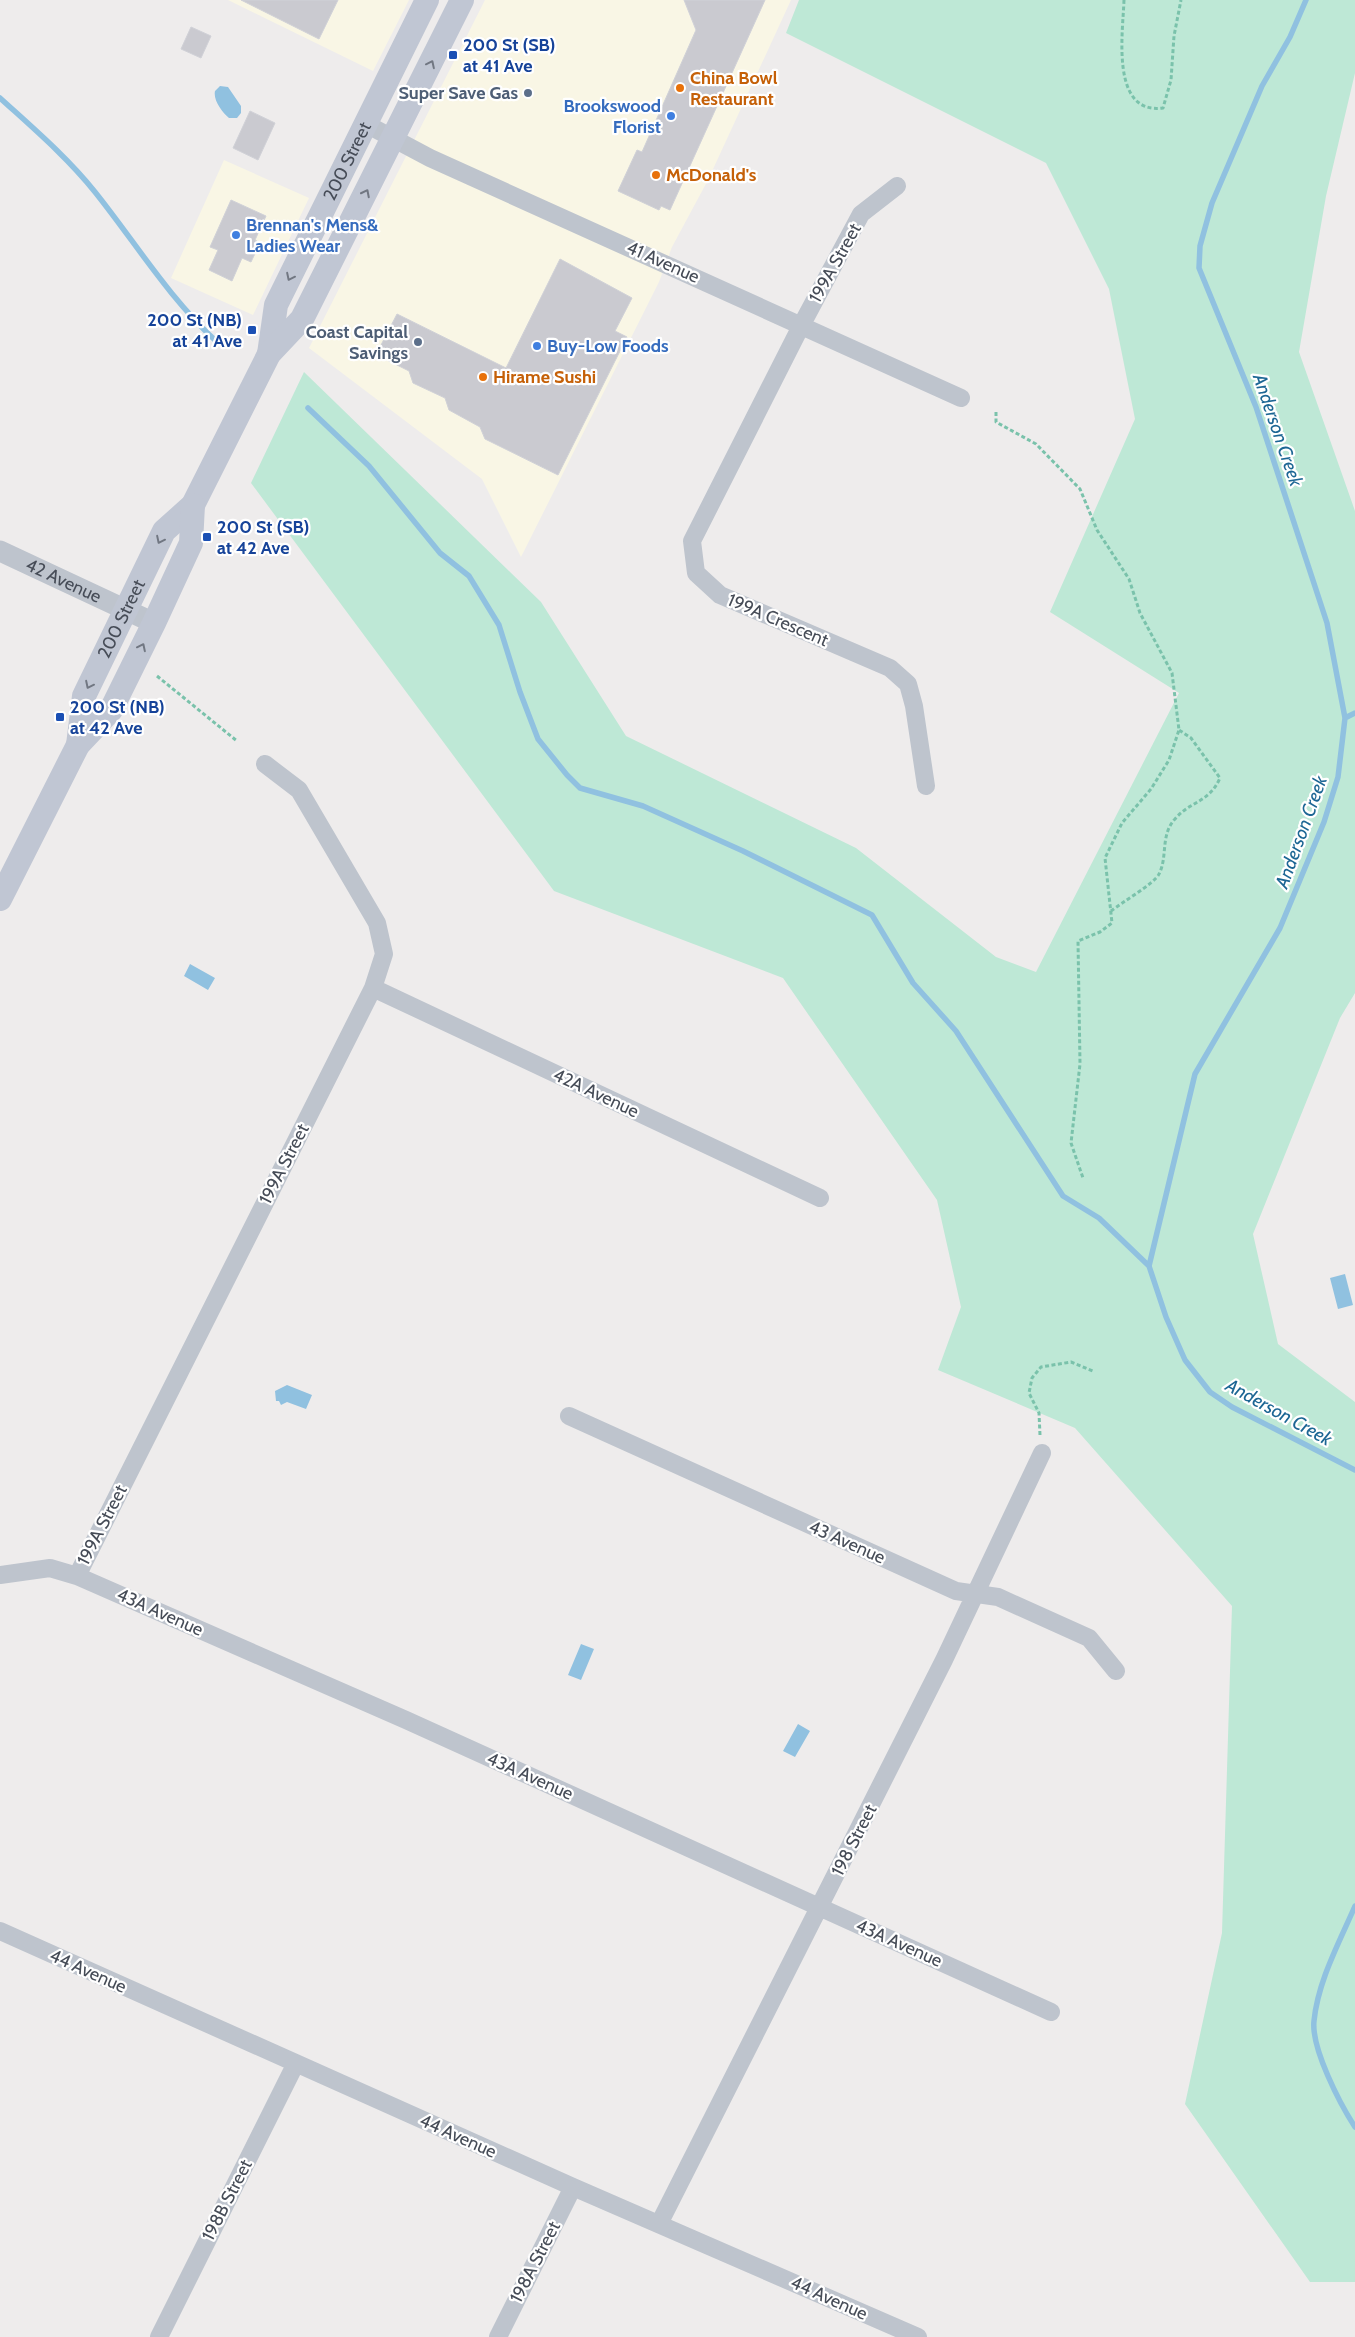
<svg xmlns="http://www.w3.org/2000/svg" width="1355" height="2337" font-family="Cabin,sans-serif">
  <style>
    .commercial { fill: #f9f6e5 }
    .green { fill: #bee8d6 }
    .water { fill: #90c1e0 }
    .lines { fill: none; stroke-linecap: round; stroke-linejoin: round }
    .stream { stroke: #90c1e0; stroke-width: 5.5 }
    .building { fill: #cacad0; stroke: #d0d1d7 }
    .path { stroke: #7ac2ab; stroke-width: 3; stroke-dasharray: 4 2.5; stroke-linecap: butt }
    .minor { stroke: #bec4cd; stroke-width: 18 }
    .tertiary { stroke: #bec4cd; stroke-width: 21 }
    .secondary { stroke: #c0c6d3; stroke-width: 24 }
    .oneway { stroke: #717782 }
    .transit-dot { fill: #1a4fb4; stroke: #fff; stroke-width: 2 }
    .food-dot { fill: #e8710a; stroke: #fff; stroke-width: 2 }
    .service-dot { fill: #5c6f8a; stroke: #fff; stroke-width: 2 }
    .shop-dot { fill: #3f7fe0; stroke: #fff; stroke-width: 2 }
    .labels { text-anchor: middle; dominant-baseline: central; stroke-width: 4.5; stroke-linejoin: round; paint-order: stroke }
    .transit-label { font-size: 18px; font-weight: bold; fill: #164399; stroke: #fff; text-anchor: start }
    .food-label { font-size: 18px; font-weight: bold; fill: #c56008; stroke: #fff; text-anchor: start }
    .service-label { font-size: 18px; font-weight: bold; fill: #4e5e75; stroke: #fff; text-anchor: end }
    .shop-label { font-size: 18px; font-weight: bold; fill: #366cbe; stroke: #fff; text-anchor: start }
    .street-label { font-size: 18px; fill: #464c57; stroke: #fff }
    .water-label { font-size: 19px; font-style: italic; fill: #1c6694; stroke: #fff }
  </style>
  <rect width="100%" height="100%" fill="#eeecec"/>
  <path class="commercial" d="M 228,0 L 409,0 L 373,71 Z
    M 485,0 L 791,0 L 708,180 L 672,247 L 659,282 L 521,557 L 482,479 L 309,348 Z
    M 224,160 L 309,198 L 253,315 L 171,278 Z"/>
  <path class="green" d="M 799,0 L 1355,0 L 1355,73 L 1326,196 L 1299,352 L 1355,511 L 1355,993 L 1340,1018 L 1253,1234 L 1278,1344 L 1355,1402 L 1355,2282 L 1310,2282 L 1185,2104 L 1222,1933 L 1232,1606 L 1075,1428 L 938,1370 L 961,1307 L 937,1200 L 783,978 L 554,891 L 251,483 L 304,372 L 541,602 L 626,736 L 856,848 L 996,957 L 1036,972 L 1179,693 L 1050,612 L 1135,419 L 1109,289 L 1046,163 L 786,33 Z"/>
  <path class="water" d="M 220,86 L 228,87 L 241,106 L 241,113 L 237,118 L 229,118 C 222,112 213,100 215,91 Z
    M 190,964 L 215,978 L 208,990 L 184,976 Z
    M 1345,1274 L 1353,1305 L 1338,1309 L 1330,1278 Z
    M 287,1385 L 312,1395 L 306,1409 L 287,1402 L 281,1405 L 279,1401 L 276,1401 L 275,1391 Z
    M 581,1644 L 594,1649 L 581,1680 L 568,1675 Z
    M 798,1724 L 810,1731 L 795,1757 L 783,1751 Z"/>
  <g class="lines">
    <path class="stream" d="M 1306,0 L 1290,37 L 1262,86 L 1212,203 L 1200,246 L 1199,268 L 1256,407 L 1327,623 L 1345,718 L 1338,777 L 1324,822 L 1280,928 L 1195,1074 L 1149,1266 L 1166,1317 L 1185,1360 L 1210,1392 L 1232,1407 L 1355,1470
      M 0,98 C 33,128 67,157 95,192 C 135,242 169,298 217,342
      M 308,408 L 369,466 L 440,553 L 469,576 L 499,625 L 520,692 L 538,739 L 567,775 L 580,788 L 643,806 L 743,851 L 872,915 L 913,983 L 956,1031 L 1063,1196 L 1099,1218 L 1149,1266
      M 1345,718 L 1355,713
      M 1355,1906 C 1339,1943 1318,1981 1314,2021 C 1311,2048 1340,2104 1355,2127"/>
  </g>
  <path class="building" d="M 241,0 L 338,0 L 319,39 Z
    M 684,0 L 765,0 L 670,210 L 661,206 L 659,210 L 618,191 L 637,150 L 642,152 L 696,30 Z
    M 191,27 L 211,36 L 201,58 L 181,49 Z
    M 250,111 L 275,123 L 258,160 L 233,148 Z
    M 231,200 L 266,216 L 255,240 L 260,243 L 251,262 L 242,258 L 232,281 L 209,270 L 218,250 L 210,247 Z
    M 560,259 L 632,298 L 615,331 L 627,337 L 558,475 L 485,439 L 480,427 L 449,410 L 445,398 L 413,383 L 409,371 L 385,359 L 380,347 L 397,314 L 506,368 Z"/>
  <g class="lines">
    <path class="path" d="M 1124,0 C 1123,32 1110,115 1163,108 L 1171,80 L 1174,36 L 1181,0
      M 996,412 L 996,422 L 1036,444 L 1080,489 L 1097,530 L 1129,579 L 1140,613 L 1172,673 L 1179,730 L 1169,760 L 1151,789 L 1122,823 L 1105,858 L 1112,923 L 1100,932 L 1078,941 L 1080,1064 L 1071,1143 L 1083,1178
      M 157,676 L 237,741
      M 1111,911 C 1121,903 1155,883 1159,874 C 1168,857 1160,835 1175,819 C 1190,801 1209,803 1220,778 L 1191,738 L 1179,730
      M 1040,1435 L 1039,1413 L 1029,1393 L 1032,1378 L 1041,1367 L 1071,1362 L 1093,1371"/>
    <path class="minor" d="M 366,124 L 430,158 L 961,398
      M 897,186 L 861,214 L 801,326 L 692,541 L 696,573 L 720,595 L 890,668 L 908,684 L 914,706 L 926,786
      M 373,988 L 820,1198
      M 569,1416 L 956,1591 L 998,1597 L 1089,1638 L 1116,1671
      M 0,1575 L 50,1568 L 77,1576 L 406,1720 L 1051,2012
      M 77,1576 L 373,988 L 384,954 L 377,923 L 299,790 L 265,764
      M 0,1931 L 573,2187 L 918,2337
      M 659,2224 L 944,1660 L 1042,1453
      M 159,2337 L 296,2063
      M 498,2337 L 573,2187"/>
    <path class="tertiary" id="s1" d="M 0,551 L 154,623"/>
    <g class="secondary">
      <path id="s2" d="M 269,354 L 276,305 L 427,0"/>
      <path id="s3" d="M 78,745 L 84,696 L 164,531 L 193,505 L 269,354 L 302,319 L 462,0"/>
      <path d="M 0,899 L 78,745 L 111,710 L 154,623 L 191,543 L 193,505"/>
    </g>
  </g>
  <defs><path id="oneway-chevron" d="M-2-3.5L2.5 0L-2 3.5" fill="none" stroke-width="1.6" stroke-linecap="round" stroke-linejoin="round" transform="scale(1.25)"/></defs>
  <g class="oneway">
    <use href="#oneway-chevron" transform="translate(431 64) rotate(-64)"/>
    <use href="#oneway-chevron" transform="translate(366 193) rotate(-63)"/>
    <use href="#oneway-chevron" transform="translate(290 277) rotate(116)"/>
    <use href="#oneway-chevron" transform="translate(160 540) rotate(116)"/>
    <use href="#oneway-chevron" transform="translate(142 647) rotate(-64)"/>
    <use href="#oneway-chevron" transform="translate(89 685) rotate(116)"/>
  </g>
  <g class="transit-dot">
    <rect x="448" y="50" width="10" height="10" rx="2.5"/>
    <rect x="247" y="325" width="10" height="10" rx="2.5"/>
    <rect x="202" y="532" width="10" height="10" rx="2.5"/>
    <rect x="55" y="712" width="10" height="10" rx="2.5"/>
  </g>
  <g class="food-dot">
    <circle cx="680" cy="88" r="5"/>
    <circle cx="656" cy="175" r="5"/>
    <circle cx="483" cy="377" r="5"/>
  </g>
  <g class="service-dot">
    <circle cx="528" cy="93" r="5"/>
    <circle cx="418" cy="342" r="5"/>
  </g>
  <g class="shop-dot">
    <circle cx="671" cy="116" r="5"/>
    <circle cx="236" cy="235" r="5"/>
    <circle cx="537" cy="346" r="5"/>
  </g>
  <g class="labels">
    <g class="transit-label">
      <text x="463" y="45">200 St (SB)<tspan x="463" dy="21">at 41 Ave</tspan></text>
      <text x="242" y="320" text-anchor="end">200 St (NB)<tspan x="242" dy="21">at 41 Ave</tspan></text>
      <text x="217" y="527">200 St (SB)<tspan x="217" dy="21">at 42 Ave</tspan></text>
      <text x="70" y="707">200 St (NB)<tspan x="70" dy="21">at 42 Ave</tspan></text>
    </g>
    <g class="food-label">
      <text x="690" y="78">China Bowl<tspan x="690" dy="21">Restaurant</tspan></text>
      <text x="666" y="175">McDonald's</text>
      <text x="493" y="377">Hirame Sushi</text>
    </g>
    <g class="service-label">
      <text x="518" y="93">Super Save Gas</text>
      <text x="408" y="332">Coast Capital<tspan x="408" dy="21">Savings</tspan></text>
    </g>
    <g class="shop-label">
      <text x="661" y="106" text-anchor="end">Brookswood<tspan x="661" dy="21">Florist</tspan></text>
      <text x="246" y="225">Brennan's Mens&amp;<tspan x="246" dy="21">Ladies Wear</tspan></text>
      <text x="547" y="346">Buy-Low Foods</text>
    </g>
    <g class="street-label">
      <text stroke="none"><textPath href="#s2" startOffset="210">200 Street</textPath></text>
      <text transform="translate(663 262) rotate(24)">41 Avenue</text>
      <text transform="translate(835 263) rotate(-61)">199A Street</text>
      <text stroke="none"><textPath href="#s1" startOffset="70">42 Avenue</textPath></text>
      <text stroke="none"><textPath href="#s3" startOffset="135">200 Street</textPath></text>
      <text transform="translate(778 620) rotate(23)">199A Crescent</text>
      <text transform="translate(596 1093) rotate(25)">42A Avenue</text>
      <text transform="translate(284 1164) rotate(-63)">199A Street</text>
      <text transform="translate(102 1525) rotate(-63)">199A Street</text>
      <text transform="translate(847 1542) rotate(24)">43 Avenue</text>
      <text transform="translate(160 1612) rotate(24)">43A Avenue</text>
      <text transform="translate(530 1776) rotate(24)">43A Avenue</text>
      <text transform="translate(854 1840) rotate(-63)">198 Street</text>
      <text transform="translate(899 1943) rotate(24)">43A Avenue</text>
      <text transform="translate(88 1971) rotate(24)">44 Avenue</text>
      <text transform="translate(458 2136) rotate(24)">44 Avenue</text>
      <text transform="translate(227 2200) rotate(-63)">198B Street</text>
      <text transform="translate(535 2262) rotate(-63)">198A Street</text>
      <text transform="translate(829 2298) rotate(24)">44 Avenue</text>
    </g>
    <g class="water-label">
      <text transform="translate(1278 430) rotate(71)">Anderson Creek</text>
      <text transform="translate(1301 832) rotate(-70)">Anderson Creek</text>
      <text transform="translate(1279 1412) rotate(29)">Anderson Creek</text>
    </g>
  </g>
</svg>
